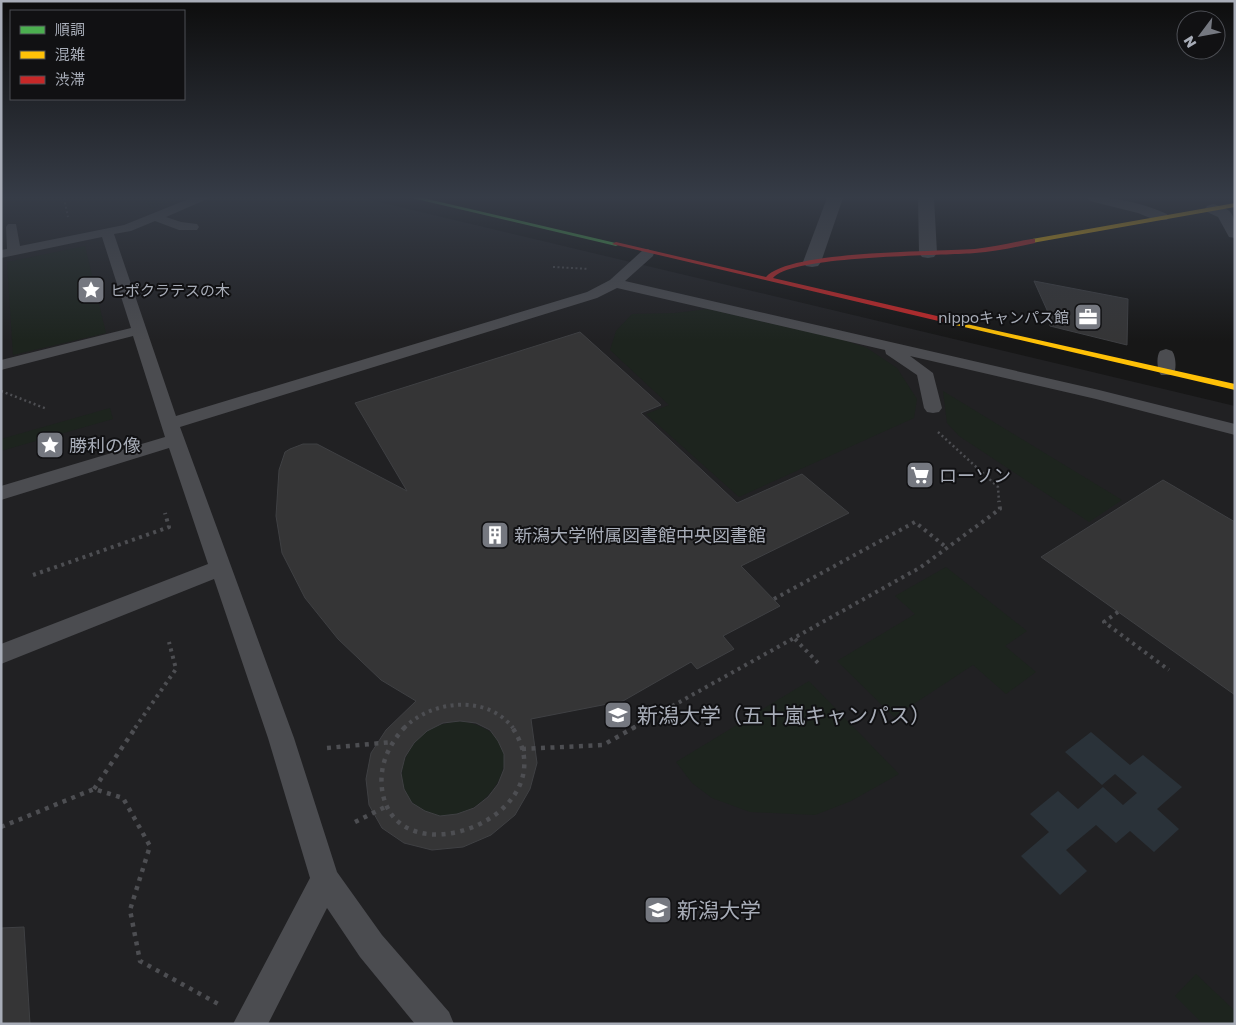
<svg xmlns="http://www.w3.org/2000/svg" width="1236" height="1025" font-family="'Golos Text','Noto Sans JP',sans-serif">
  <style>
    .built { fill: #212123 }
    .green { fill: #1d241e }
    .water { fill: #2a3239 }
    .building { fill: #353536; stroke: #3f4043; fill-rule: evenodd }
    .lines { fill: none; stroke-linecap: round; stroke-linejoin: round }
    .path-far3 { stroke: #4d4e52; stroke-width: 2; stroke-dasharray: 2 2.5; stroke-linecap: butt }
    .path-far2 { stroke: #4d4e52; stroke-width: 2.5; stroke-dasharray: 2 3; stroke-linecap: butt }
    .path-far1 { stroke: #4d4e52; stroke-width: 4; stroke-dasharray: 3 4.5; stroke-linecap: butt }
    .path { stroke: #4d4e52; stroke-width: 4.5; stroke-dasharray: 4 5.5; stroke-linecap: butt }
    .lane { fill: #4b4c50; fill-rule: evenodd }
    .street { fill: #4b4c50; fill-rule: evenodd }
    .fast { fill: #4caf50; fill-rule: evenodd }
    .slow { fill: #ffc107; fill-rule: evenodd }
    .jam { fill: #c62828; fill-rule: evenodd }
    .labels { text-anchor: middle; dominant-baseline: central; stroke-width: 4; stroke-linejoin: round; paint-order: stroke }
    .far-poi-label { font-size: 15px; fill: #a8adb8; stroke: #111113; text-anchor: start }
    .poi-label { font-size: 18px; fill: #a8adb8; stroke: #111113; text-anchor: start }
    .near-poi-label { font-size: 21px; fill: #a8adb8; stroke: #111113; text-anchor: start }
  </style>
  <rect width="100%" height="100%" fill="#171717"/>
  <path class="built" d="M 1,198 L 362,198 L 1235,406 L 1235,1024 L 1,1024 Z"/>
  <path class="green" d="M 142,198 L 180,198 L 152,209 L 147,206 Z
    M 85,246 L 106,333 L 13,355 L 7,262 Z
    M 707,309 L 840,339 L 867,348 L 897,368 L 917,399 L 914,418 L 739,497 L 646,414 L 669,405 L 610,350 L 616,331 L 632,314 L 675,313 Z
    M 943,391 L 1122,500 L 1089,522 L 959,436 L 947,423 Z
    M 110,408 L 113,419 L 1,451 L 1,439 Z
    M 946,567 L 1027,631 L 1005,646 L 1036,672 L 1006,694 L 973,665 L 894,717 L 837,661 L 915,614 L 895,596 Z
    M 809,681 L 899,774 L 851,801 L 815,815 L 750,812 L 712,798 L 692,783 L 676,762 Z
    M 460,721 C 560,736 467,856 413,803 C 391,782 405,746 427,731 C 437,724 449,723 460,721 Z
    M 1196,974 L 1235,1011 L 1235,1024 L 1203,1024 L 1175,996 Z"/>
  <path class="water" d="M 1091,732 L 1130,765 L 1143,755 L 1182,787 L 1157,809 L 1179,829 L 1154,852 L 1130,831 L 1116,843 L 1096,825 L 1066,850 L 1087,871 L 1060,895 L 1021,856 L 1049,832 L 1030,814 L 1058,791 L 1078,809 L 1103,787 L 1123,805 L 1137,793 L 1115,774 L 1102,785 L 1065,752 Z"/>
  <path class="building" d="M 1034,281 L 1128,299 L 1127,345 L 1050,326 L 1047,310 Z
    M 580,332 L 661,405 L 641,413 L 737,503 L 802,474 L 849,513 L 741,566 L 780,606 L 723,636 L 734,649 L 697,669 L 691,662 L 623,701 L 531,719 L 537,763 L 530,789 L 515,815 L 491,835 L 463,847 L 432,850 L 404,843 L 382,828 L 369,805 L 366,779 L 371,753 L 386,730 L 416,701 L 381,680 L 338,639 L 305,598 L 282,553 L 276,516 L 279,470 L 285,452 L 290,449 L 303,444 L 317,444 L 407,491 L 355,403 ZM 460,721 L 476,723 L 490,730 L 498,741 L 504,754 L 504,769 L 498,784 L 488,797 L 474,808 L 457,814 L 440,816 L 425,811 L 412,803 L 404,789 L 401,773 L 405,757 L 414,743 L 427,731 L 443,723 Z
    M 1163,480 L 1235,522 L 1235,695 L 1041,557 Z
    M 24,927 L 30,1024 L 1,1024 L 1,928 Z"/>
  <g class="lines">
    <path class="path-far3" d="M 64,198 L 68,217
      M 553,267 L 589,269"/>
    <path class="path-far2" d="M 1,391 L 47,409
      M 938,432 L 998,487 L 999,502"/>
    <path class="path-far1" d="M 33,575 L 169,527 L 165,513
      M 774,599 L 915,522 L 947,548
      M 1118,612 L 1104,622 L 1169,670
      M 795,639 L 819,664
      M 135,728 L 176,669 L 169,642
      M 404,728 C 432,700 487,694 513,728
      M 633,728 L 921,567 L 1000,509 L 999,501"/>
    <path class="path" d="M 405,727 C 389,744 379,765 382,789 C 394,883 572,816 512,727
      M 327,748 L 392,742
      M 522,749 L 603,745 L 635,727
      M 94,789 L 136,727
      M 355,822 L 387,806
      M 1,827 L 94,789 L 123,798 L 150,846 L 130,910 L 140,961 L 222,1006"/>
    <path class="lane" d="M 191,198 L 207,198 L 205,200 L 166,217 L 181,222 L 197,224 L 199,227 L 197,230 L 179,230 L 155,221 L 131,231 L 114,234 L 176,416 L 587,292 L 610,280 L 643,250 L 648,249 L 654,253 L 653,256 L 625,281 L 1099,390 L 1235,424 L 1235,435 L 1096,399 L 910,356 L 933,373 L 942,408 L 939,412 L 933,413 L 927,412 L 924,408 L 917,375 L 886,354 L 885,350 L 617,288 L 597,298 L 180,427 L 294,738 L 337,872 L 382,935 L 449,1012 L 454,1024 L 415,1024 L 360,957 L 327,908 L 268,1024 L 233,1024 L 310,878 L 268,738 L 214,579 L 1,664 L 1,644 L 208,564 L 169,448 L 1,500 L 1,486 L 165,437 L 133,336 L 1,370 L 1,360 L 131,328 L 102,237 L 1,258 L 1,250 L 7,249 L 6,227 L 8,224 L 16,224 L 20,246 L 124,225 Z
      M 1166,349 L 1172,351 C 1176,356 1177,370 1173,375 L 1161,375 C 1157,370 1156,356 1160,351 Z"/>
    <path class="street" d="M 827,198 L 843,198 L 821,262 L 818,266 L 812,267 L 806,266 L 803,262 Z
      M 918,198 L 934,198 L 937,253 L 934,257 L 928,258 L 922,257 L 919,253 Z
      M 1088,198 C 1116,197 1141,202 1167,214 L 1169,217 L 1167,220 L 1155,220 L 1138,213 L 1090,201 Z
      M 1213,204 C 1236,210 1235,217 1235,238 L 1229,237 L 1218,217 L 1207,212 L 1205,209 L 1207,206 Z"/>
    <path class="fast" d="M 412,198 L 423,198 L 620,244 L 616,246 Z"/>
    <path class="slow" d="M 1235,203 L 1235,207 L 1032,243 L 1028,241 L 1032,239 Z
      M 944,319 L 1235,384 L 1235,390 L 947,323 L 943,321 Z"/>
    <path class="jam" d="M 1032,239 L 1035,239 L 1035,243 C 1015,247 994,252 975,253 C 939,256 792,255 773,278 L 950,319 L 951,321 L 947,323 L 612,244 L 616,242 L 766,277 C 789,250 936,252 975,249 C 994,247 1013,242 1032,239 Z"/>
  </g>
  <linearGradient id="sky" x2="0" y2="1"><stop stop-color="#0d0d0d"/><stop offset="0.58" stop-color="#363c47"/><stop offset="1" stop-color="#363c47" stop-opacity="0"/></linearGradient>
  <rect width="1236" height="341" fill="url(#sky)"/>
  <defs>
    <symbol id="sight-square" viewBox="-11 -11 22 22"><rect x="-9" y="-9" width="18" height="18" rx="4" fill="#757880" stroke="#111113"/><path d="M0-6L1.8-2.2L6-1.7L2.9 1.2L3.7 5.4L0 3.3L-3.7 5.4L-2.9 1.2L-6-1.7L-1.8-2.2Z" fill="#fff"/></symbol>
    <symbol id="office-square" viewBox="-11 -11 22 22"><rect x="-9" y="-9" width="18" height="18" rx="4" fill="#757880" stroke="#111113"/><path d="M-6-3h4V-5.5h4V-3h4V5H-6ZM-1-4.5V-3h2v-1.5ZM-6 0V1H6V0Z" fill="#fff"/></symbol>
    <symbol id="supermarket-square" viewBox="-11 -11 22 22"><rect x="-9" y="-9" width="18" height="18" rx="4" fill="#757880" stroke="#111113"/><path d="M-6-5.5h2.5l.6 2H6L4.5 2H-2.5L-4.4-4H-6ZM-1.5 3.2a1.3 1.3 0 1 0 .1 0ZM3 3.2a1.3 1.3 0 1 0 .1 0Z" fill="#fff"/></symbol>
    <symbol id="building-square" viewBox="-11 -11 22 22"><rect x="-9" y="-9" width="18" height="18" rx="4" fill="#757880" stroke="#111113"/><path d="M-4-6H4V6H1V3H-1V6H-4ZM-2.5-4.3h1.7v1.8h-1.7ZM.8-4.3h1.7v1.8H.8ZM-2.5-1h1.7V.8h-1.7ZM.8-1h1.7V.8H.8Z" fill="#fff"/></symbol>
    <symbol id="university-square" viewBox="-11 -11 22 22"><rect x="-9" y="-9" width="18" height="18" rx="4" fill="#757880" stroke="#111113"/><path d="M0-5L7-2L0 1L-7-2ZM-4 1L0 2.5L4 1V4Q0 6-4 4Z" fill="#fff"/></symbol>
  </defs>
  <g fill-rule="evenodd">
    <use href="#sight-square" x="75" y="274" width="32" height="32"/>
    <use href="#office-square" x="1072" y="301" width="32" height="32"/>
    <use href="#sight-square" x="34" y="429" width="32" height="32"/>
    <use href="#supermarket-square" x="904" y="459" width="32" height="32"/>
    <use href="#building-square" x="479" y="519" width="32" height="32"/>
    <use href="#university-square" x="602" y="699" width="32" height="32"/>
    <use href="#university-square" x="642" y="894" width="32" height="32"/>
  </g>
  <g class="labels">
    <g class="far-poi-label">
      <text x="110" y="290">ヒポクラテスの木</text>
      <text x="1069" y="317" text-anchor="end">nippoキャンパス館</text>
    </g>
    <g class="poi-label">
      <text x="69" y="445">勝利の像</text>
      <text x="939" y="475">ローソン</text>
      <text x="514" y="535">新潟大学附属図書館中央図書館</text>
    </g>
    <g class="near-poi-label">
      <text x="637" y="715">新潟大学（五十嵐キャンパス）</text>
      <text x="677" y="910">新潟大学</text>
    </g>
  </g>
  <rect width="1236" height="1025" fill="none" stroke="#a8adb8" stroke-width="5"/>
  <rect x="10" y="10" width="175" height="90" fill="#111113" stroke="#4d4f55"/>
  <rect x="20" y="26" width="25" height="8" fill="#4caf50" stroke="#4d4f55"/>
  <text x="55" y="35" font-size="15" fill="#a8adb8">順調</text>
  <rect x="20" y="51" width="25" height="8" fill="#ffc107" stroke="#4d4f55"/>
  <text x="55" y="60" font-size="15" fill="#a8adb8">混雑</text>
  <rect x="20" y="76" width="25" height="8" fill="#c62828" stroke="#4d4f55"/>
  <text x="55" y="85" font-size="15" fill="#a8adb8">渋滞</text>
  <g transform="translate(1201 35) rotate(238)"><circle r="24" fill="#111113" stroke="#4d4f55"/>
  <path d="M0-4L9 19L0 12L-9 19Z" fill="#757880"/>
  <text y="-8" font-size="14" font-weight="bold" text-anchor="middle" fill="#a8adb8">N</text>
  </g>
</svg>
